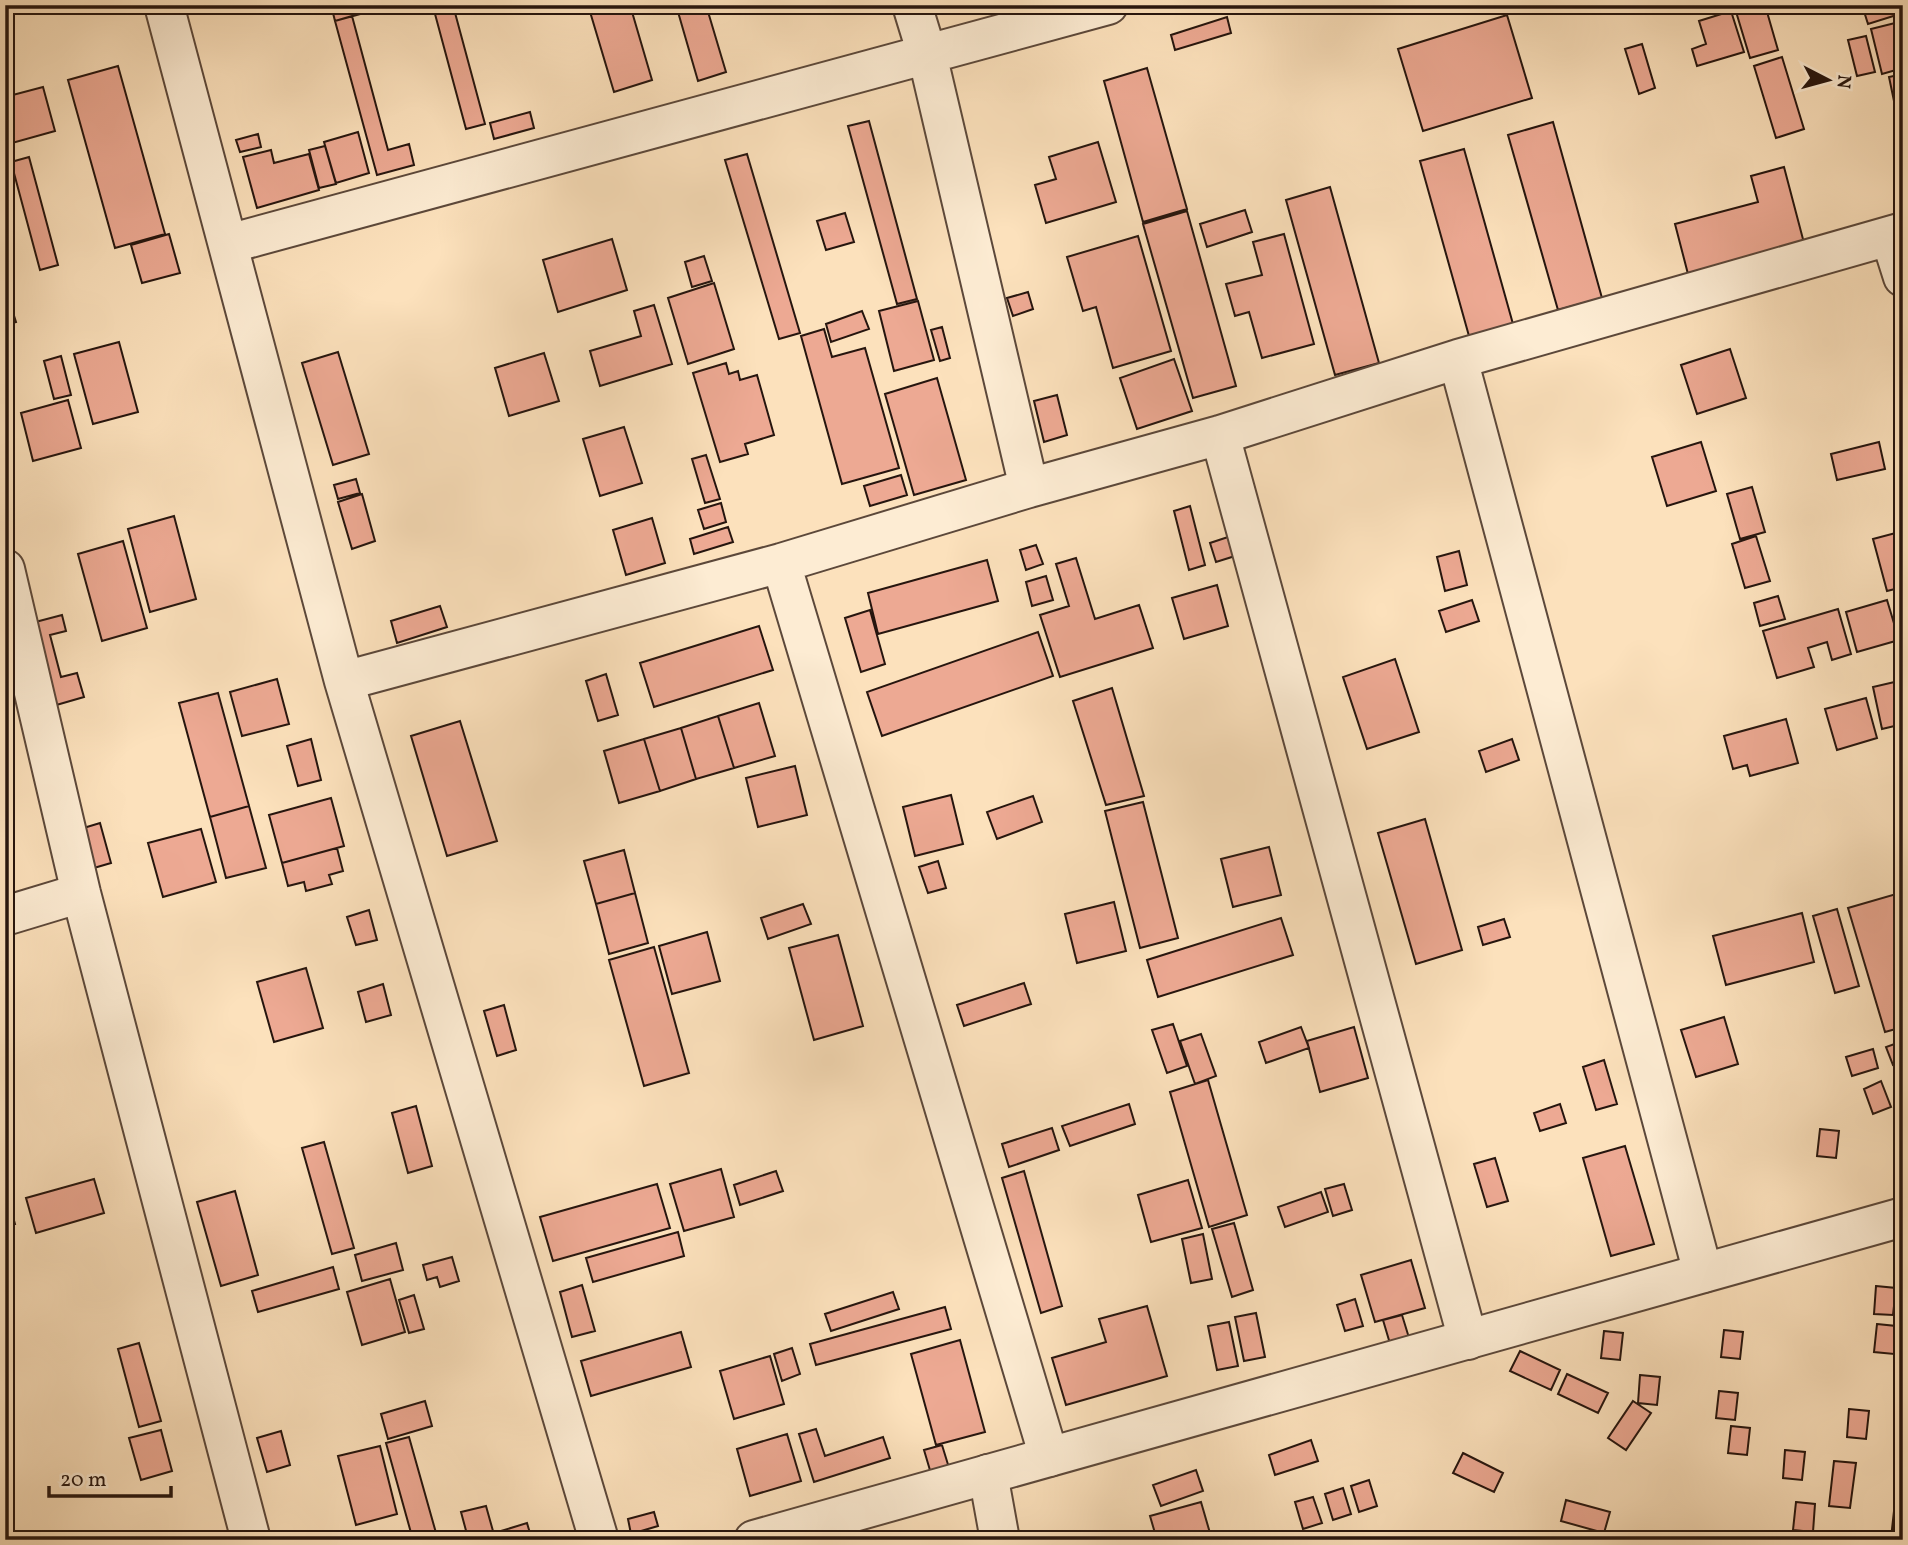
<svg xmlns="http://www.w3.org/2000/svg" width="1908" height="1545" font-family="Vollkorn,serif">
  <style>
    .building { fill: #eda993; stroke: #26150e; stroke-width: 2 }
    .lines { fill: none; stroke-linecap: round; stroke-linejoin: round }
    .minor-casing { stroke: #5c483a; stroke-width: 42 }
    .tertiary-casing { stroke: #5c483a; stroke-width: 42 }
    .minor { stroke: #fdecd3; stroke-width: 38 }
    .tertiary { stroke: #fdecd3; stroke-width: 38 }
  </style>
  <rect width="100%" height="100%" fill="#fce1bc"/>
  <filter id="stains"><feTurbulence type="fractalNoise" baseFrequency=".00286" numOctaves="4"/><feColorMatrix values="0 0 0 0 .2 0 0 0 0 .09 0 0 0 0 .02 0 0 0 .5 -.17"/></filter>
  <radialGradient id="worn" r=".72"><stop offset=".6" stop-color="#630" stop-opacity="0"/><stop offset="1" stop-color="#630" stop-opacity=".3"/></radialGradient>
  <path class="building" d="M 331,5 L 393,5 L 335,21 Z
    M 588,5 L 630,5 L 652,80 L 614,92 Z
    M 676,5 L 706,5 L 726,72 L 698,81 Z
    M 1734,5 L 1765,5 L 1778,50 L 1750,58 Z
    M 1862,5 L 1903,5 L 1903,13 L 1868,24 Z
    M 454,9 L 485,124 L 466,129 L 435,14 Z
    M 1731,11 L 1744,52 L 1697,66 L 1692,49 L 1706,44 L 1699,21 Z
    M 1507,15 L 1532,98 L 1423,131 L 1398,49 Z
    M 352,16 L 388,150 L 409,144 L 414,165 L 377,175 L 335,21 Z
    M 1227,17 L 1231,33 L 1175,50 L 1171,35 Z
    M 1903,21 L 1903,68 L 1882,74 L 1871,29 Z
    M 1866,36 L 1875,72 L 1857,76 L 1848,40 Z
    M 1642,44 L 1655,88 L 1639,94 L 1625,49 Z
    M 1782,57 L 1804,129 L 1776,138 L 1754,66 Z
    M 118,66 L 165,234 L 115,248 L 68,80 Z
    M 1147,68 L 1187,209 L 1143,222 L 1104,81 Z
    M 1903,74 L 1903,99 L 1894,101 L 1889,77 Z
    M 43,87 L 55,131 L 5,145 L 5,97 Z
    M 530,112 L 534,128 L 494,139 L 490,123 Z
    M 869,121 L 917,299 L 897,304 L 848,126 Z
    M 1553,122 L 1602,298 L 1558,310 L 1508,135 Z
    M 358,132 L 369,173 L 336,183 L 324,142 Z
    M 258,134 L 261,147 L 240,152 L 236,140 Z
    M 1098,142 L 1116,202 L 1046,223 L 1035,185 L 1056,179 L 1049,157 Z
    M 325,146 L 336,184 L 319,188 L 309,150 Z
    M 1464,149 L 1513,324 L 1469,336 L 1420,161 Z
    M 271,150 L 274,163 L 309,154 L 319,190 L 257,208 L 243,157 Z
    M 747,154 L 800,333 L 779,339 L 725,160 Z
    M 29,157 L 58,265 L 40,270 L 11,162 Z
    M 1784,167 L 1804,243 L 1688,274 L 1675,224 L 1758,202 L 1751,176 Z
    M 1330,187 L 1379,363 L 1335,375 L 1286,200 Z
    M 1245,210 L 1252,232 L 1207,247 L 1200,224 Z
    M 1187,211 L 1236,386 L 1193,398 L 1143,224 Z
    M 845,213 L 854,242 L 826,250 L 817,221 Z
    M 169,234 L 180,273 L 142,283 L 131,245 Z
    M 1284,234 L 1314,344 L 1262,358 L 1249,312 L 1235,316 L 1226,284 L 1262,275 L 1253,242 Z
    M 1138,236 L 1171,351 L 1113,368 L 1096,307 L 1083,311 L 1067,257 Z
    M 612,239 L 627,290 L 558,312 L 543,260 Z
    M 704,256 L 712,281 L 692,287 L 685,262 Z
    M 714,283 L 734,349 L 688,364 L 668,298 Z
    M 5,287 L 16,322 L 5,325 Z
    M 1028,292 L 1033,309 L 1013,316 L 1007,298 Z
    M 918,301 L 934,360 L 894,371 L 879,311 Z
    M 654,305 L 672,364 L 600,386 L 590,351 L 641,336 L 634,311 Z
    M 862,311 L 869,329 L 831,342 L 826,324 Z
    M 942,327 L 950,358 L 940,361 L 931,330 Z
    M 824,329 L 832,357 L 865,348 L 899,468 L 842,484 L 801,336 Z
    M 119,342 L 138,412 L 93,424 L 74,354 Z
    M 1730,349 L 1746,398 L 1697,414 L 1681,365 Z
    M 338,352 L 369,454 L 333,465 L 302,363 Z
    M 544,353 L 559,401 L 509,416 L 495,368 Z
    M 61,356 L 71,395 L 54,399 L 44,361 Z
    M 1174,359 L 1192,411 L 1137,429 L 1120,378 Z
    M 726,363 L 729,374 L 738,371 L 740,380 L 757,375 L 774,435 L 745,444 L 748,454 L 720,462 L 693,373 Z
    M 937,378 L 966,480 L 914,495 L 885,394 Z
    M 1057,395 L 1067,435 L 1044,442 L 1034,401 Z
    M 68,400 L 81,448 L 33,461 L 21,413 Z
    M 624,427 L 642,483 L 600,496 L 583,439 Z
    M 1701,442 L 1716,491 L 1667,506 L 1652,457 Z
    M 1879,442 L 1885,469 L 1837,480 L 1831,454 Z
    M 706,455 L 720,499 L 705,503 L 692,459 Z
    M 901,475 L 907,495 L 870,506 L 864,486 Z
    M 356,479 L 360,493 L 338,499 L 334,485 Z
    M 1752,487 L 1765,532 L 1740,539 L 1727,494 Z
    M 362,494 L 375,541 L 352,549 L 338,502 Z
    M 721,503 L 726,522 L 704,529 L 698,510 Z
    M 1190,506 L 1205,565 L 1189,570 L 1174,511 Z
    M 174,516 L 196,599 L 150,612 L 128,529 Z
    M 652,518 L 665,563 L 626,575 L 613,530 Z
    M 728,527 L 733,542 L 694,554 L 690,539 Z
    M 1903,531 L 1903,587 L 1887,591 L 1873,539 Z
    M 1756,536 L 1770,581 L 1745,588 L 1732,544 Z
    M 1228,537 L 1235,556 L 1216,562 L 1210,543 Z
    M 123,541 L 147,628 L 102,641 L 78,554 Z
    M 1036,545 L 1043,564 L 1026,570 L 1020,550 Z
    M 1459,551 L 1467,585 L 1445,591 L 1437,557 Z
    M 1076,558 L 1095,619 L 1139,605 L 1153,648 L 1060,677 L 1040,615 L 1069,606 L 1056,564 Z
    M 987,560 L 998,601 L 878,634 L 868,593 Z
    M 1046,576 L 1053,600 L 1032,606 L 1026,582 Z
    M 1217,585 L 1228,626 L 1184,639 L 1172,598 Z
    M 1778,596 L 1785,619 L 1760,626 L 1754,603 Z
    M 1472,600 L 1479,621 L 1446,632 L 1439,611 Z
    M 1887,600 L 1899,640 L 1857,652 L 1846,612 Z
    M 440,606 L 447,627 L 397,643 L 391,621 Z
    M 1838,609 L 1851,654 L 1832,660 L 1827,642 L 1808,648 L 1814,667 L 1777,678 L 1763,631 Z
    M 870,610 L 885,664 L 861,672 L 845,618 Z
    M 62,615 L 66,631 L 50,635 L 61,677 L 77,673 L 84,697 L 46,708 L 24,625 Z
    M 759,626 L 773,670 L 654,707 L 640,663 Z
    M 1038,632 L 1053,676 L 882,736 L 867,692 Z
    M 1395,659 L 1419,732 L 1367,749 L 1343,677 Z
    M 606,674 L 618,715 L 598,721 L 586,681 Z
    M 277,679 L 289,724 L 242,736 L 230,692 Z
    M 1903,680 L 1903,724 L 1882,729 L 1873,687 Z
    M 1112,688 L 1144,796 L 1106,805 L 1073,701 Z
    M 218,693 L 249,806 L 210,817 L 179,703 Z
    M 1866,698 L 1877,738 L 1837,750 L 1825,709 Z
    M 759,703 L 775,756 L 734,768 L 718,716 Z
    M 718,716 L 734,768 L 696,779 L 681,728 Z
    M 1786,719 L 1798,763 L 1750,776 L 1747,765 L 1733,769 L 1724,736 Z
    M 460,721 L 497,841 L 447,856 L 411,736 Z
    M 681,728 L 696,779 L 660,791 L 644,739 Z
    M 311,739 L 321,780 L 298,786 L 287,746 Z
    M 644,739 L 660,791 L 619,803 L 604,751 Z
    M 1512,739 L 1519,760 L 1486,772 L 1479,751 Z
    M 795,766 L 807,815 L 758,827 L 746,778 Z
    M 951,795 L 963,844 L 915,856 L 903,807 Z
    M 1033,796 L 1042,822 L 997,839 L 987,812 Z
    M 331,798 L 344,846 L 282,863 L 269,815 Z
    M 1143,802 L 1178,938 L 1140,948 L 1105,811 Z
    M 249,806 L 266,868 L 226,878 L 210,817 Z
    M 1425,819 L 1462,950 L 1416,964 L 1378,833 Z
    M 100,823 L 111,863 L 87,870 L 77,830 Z
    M 201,829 L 216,882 L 163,897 L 148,843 Z
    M 1269,847 L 1281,895 L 1233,907 L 1221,859 Z
    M 337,848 L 343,871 L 329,875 L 332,884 L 306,891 L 304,882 L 288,886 L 282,863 Z
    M 624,850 L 635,893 L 596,904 L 584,861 Z
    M 938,861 L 946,888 L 928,893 L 919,867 Z
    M 1903,892 L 1903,1027 L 1885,1032 L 1848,908 Z
    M 635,893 L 648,943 L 609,954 L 596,904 Z
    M 1114,902 L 1126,951 L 1077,963 L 1065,914 Z
    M 803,904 L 811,924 L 768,939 L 761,918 Z
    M 1837,909 L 1859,986 L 1835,993 L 1813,916 Z
    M 369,910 L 377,940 L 356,945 L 347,917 Z
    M 1802,913 L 1814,962 L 1726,985 L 1713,936 Z
    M 1281,918 L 1293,955 L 1158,997 L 1147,960 Z
    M 1504,919 L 1510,937 L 1483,945 L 1478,927 Z
    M 707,932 L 720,981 L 672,994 L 659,946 Z
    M 838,935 L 863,1026 L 814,1040 L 789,948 Z
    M 654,947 L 689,1073 L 644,1086 L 609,960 Z
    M 306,968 L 323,1028 L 274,1042 L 257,982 Z
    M 1024,983 L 1031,1004 L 964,1026 L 957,1005 Z
    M 383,984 L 391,1015 L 366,1022 L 358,992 Z
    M 504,1005 L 516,1050 L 497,1056 L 484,1011 Z
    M 1724,1017 L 1738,1064 L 1696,1077 L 1681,1030 Z
    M 1173,1024 L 1187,1066 L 1167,1073 L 1152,1030 Z
    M 1301,1027 L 1309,1048 L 1266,1063 L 1259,1042 Z
    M 1354,1027 L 1368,1078 L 1320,1092 L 1307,1041 Z
    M 1201,1034 L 1216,1076 L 1195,1084 L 1180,1041 Z
    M 1903,1041 L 1903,1062 L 1893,1065 L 1886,1047 Z
    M 1873,1049 L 1878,1068 L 1852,1076 L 1846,1057 Z
    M 1604,1060 L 1617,1104 L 1596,1110 L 1583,1067 Z
    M 1208,1080 L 1247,1215 L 1209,1227 L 1170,1092 Z
    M 1881,1081 L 1891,1107 L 1873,1114 L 1864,1089 Z
    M 1129,1104 L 1135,1124 L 1070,1146 L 1062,1126 Z
    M 1560,1104 L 1566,1123 L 1540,1131 L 1534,1113 Z
    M 416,1106 L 432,1166 L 408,1173 L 392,1113 Z
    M 1052,1128 L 1059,1150 L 1009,1167 L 1002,1144 Z
    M 1820,1129 L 1839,1131 L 1836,1158 L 1817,1156 Z
    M 324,1142 L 354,1248 L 332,1254 L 302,1148 Z
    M 1625,1146 L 1654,1244 L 1611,1256 L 1583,1158 Z
    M 1495,1158 L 1508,1201 L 1487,1207 L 1474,1164 Z
    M 721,1169 L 734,1217 L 684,1231 L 670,1184 Z
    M 776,1171 L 783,1191 L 740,1205 L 734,1185 Z
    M 1024,1171 L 1062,1306 L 1041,1313 L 1002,1178 Z
    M 94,1179 L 104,1213 L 36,1233 L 26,1198 Z
    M 1188,1180 L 1202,1228 L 1151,1242 L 1138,1195 Z
    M 657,1184 L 670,1228 L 553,1261 L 540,1217 Z
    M 1344,1184 L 1352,1210 L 1333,1216 L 1325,1189 Z
    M 5,1188 L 15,1224 L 5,1227 Z
    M 235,1191 L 258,1275 L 221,1286 L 197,1202 Z
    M 1321,1192 L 1328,1212 L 1285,1227 L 1278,1207 Z
    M 1234,1223 L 1253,1290 L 1232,1297 L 1212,1229 Z
    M 678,1232 L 684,1256 L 593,1282 L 586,1258 Z
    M 1203,1234 L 1212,1279 L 1191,1283 L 1182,1239 Z
    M 396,1243 L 403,1270 L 362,1281 L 355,1255 Z
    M 452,1257 L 459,1281 L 440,1287 L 437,1277 L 427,1280 L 423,1265 Z
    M 1411,1260 L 1425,1308 L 1375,1322 L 1361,1275 Z
    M 333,1267 L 339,1289 L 258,1312 L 252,1291 Z
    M 390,1279 L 405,1332 L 362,1345 L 347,1292 Z
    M 582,1285 L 595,1331 L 572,1337 L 560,1292 Z
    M 1876,1286 L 1896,1288 L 1893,1315 L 1874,1314 Z
    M 893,1292 L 899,1309 L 831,1331 L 825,1314 Z
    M 414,1295 L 424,1329 L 409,1333 L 399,1300 Z
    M 1355,1299 L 1363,1326 L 1345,1331 L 1337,1305 Z
    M 1147,1306 L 1167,1376 L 1066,1405 L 1052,1358 L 1106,1342 L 1099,1319 Z
    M 945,1307 L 951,1329 L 816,1365 L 810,1344 Z
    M 1256,1313 L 1265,1357 L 1244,1361 L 1235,1317 Z
    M 1402,1315 L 1410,1341 L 1391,1347 L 1383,1320 Z
    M 1229,1322 L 1238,1366 L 1217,1370 L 1208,1326 Z
    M 1877,1324 L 1896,1326 L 1894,1354 L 1874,1352 Z
    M 1724,1330 L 1743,1332 L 1740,1359 L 1721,1357 Z
    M 1604,1331 L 1623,1333 L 1620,1360 L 1601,1358 Z
    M 681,1332 L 691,1367 L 591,1396 L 581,1361 Z
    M 960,1340 L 985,1432 L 936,1445 L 911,1354 Z
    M 139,1343 L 161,1421 L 139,1427 L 118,1349 Z
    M 792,1348 L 800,1374 L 782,1381 L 774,1354 Z
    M 1520,1351 L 1560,1370 L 1551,1390 L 1510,1371 Z
    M 770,1356 L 784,1404 L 734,1419 L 720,1371 Z
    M 1567,1374 L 1608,1393 L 1598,1413 L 1558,1394 Z
    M 1640,1375 L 1660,1377 L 1657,1405 L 1638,1403 Z
    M 1719,1391 L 1738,1393 L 1735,1420 L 1716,1418 Z
    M 425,1401 L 432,1426 L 388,1439 L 381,1414 Z
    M 1633,1401 L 1651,1413 L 1626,1450 L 1608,1438 Z
    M 1849,1409 L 1869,1411 L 1866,1439 L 1847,1437 Z
    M 1731,1426 L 1750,1428 L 1747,1455 L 1728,1453 Z
    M 816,1429 L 825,1456 L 883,1437 L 890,1458 L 814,1482 L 799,1434 Z
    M 161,1430 L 172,1471 L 141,1480 L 129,1438 Z
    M 281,1431 L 290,1465 L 267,1472 L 257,1438 Z
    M 787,1434 L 801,1481 L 750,1496 L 737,1449 Z
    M 409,1437 L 438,1540 L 413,1540 L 386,1443 Z
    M 1311,1440 L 1318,1461 L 1275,1475 L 1269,1455 Z
    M 942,1445 L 950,1471 L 932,1477 L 924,1450 Z
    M 380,1446 L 397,1514 L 356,1525 L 338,1456 Z
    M 1785,1450 L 1805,1452 L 1802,1480 L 1783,1478 Z
    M 1463,1453 L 1503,1473 L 1494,1492 L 1453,1473 Z
    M 1834,1461 L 1856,1463 L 1850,1508 L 1829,1506 Z
    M 1196,1470 L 1203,1491 L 1161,1506 L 1153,1485 Z
    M 1369,1480 L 1377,1506 L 1359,1512 L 1351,1486 Z
    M 1343,1488 L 1351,1514 L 1333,1520 L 1325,1494 Z
    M 1313,1497 L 1322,1523 L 1303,1529 L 1295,1502 Z
    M 1566,1500 L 1610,1512 L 1604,1533 L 1561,1521 Z
    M 1201,1502 L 1212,1540 L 1157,1540 L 1150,1516 Z
    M 1796,1502 L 1815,1504 L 1813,1532 L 1793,1530 Z
    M 1895,1502 L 1903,1503 L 1903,1530 L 1892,1529 Z
    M 486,1506 L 493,1531 L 468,1538 L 461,1512 Z
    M 654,1512 L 658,1526 L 631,1534 L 628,1519 Z
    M 527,1523 L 532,1540 L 503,1540 L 501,1531 Z"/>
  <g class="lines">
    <defs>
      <path id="minor" d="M 164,5 L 344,681 L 599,1540
        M 912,5 L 927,54 L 1029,488
        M 1890,236 L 1903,277
        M 228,244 L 1108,5
        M 1458,359 L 1703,1273
        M 1220,435 L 1468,1340
        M 781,563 L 1049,1457
        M 5,569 L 81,893 L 251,1540
        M 344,681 L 781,563 L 1029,488 L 1220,435 L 1458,359 L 1903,232
        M 5,916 L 81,893
        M 988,1474 L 1000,1540"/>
      <path id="tertiary" d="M 754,1540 L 1903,1217"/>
    </defs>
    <use href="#minor" class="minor-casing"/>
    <use href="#tertiary" class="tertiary-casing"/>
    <use href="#minor" class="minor"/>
    <use href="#tertiary" class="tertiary"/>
  </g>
  <rect width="1908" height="1545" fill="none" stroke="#fce1bc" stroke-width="28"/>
  <rect x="7" y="7" width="1894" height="1531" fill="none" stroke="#26150e" stroke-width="3.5"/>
  <rect x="14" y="14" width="1880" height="1517" fill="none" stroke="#26150e" stroke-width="2"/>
  <g transform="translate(1828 80) rotate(96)" stroke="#fdecd3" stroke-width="5" paint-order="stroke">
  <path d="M0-5L12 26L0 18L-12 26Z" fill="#26150e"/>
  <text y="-10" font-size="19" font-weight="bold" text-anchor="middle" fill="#26150e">N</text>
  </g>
  <path d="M49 1486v10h122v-10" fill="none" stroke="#26150e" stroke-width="3.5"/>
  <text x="60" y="1486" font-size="21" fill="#26150e" stroke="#fdecd3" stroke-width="5" paint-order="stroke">20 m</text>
  <rect width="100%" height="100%" filter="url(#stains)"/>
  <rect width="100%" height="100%" fill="url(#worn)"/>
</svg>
